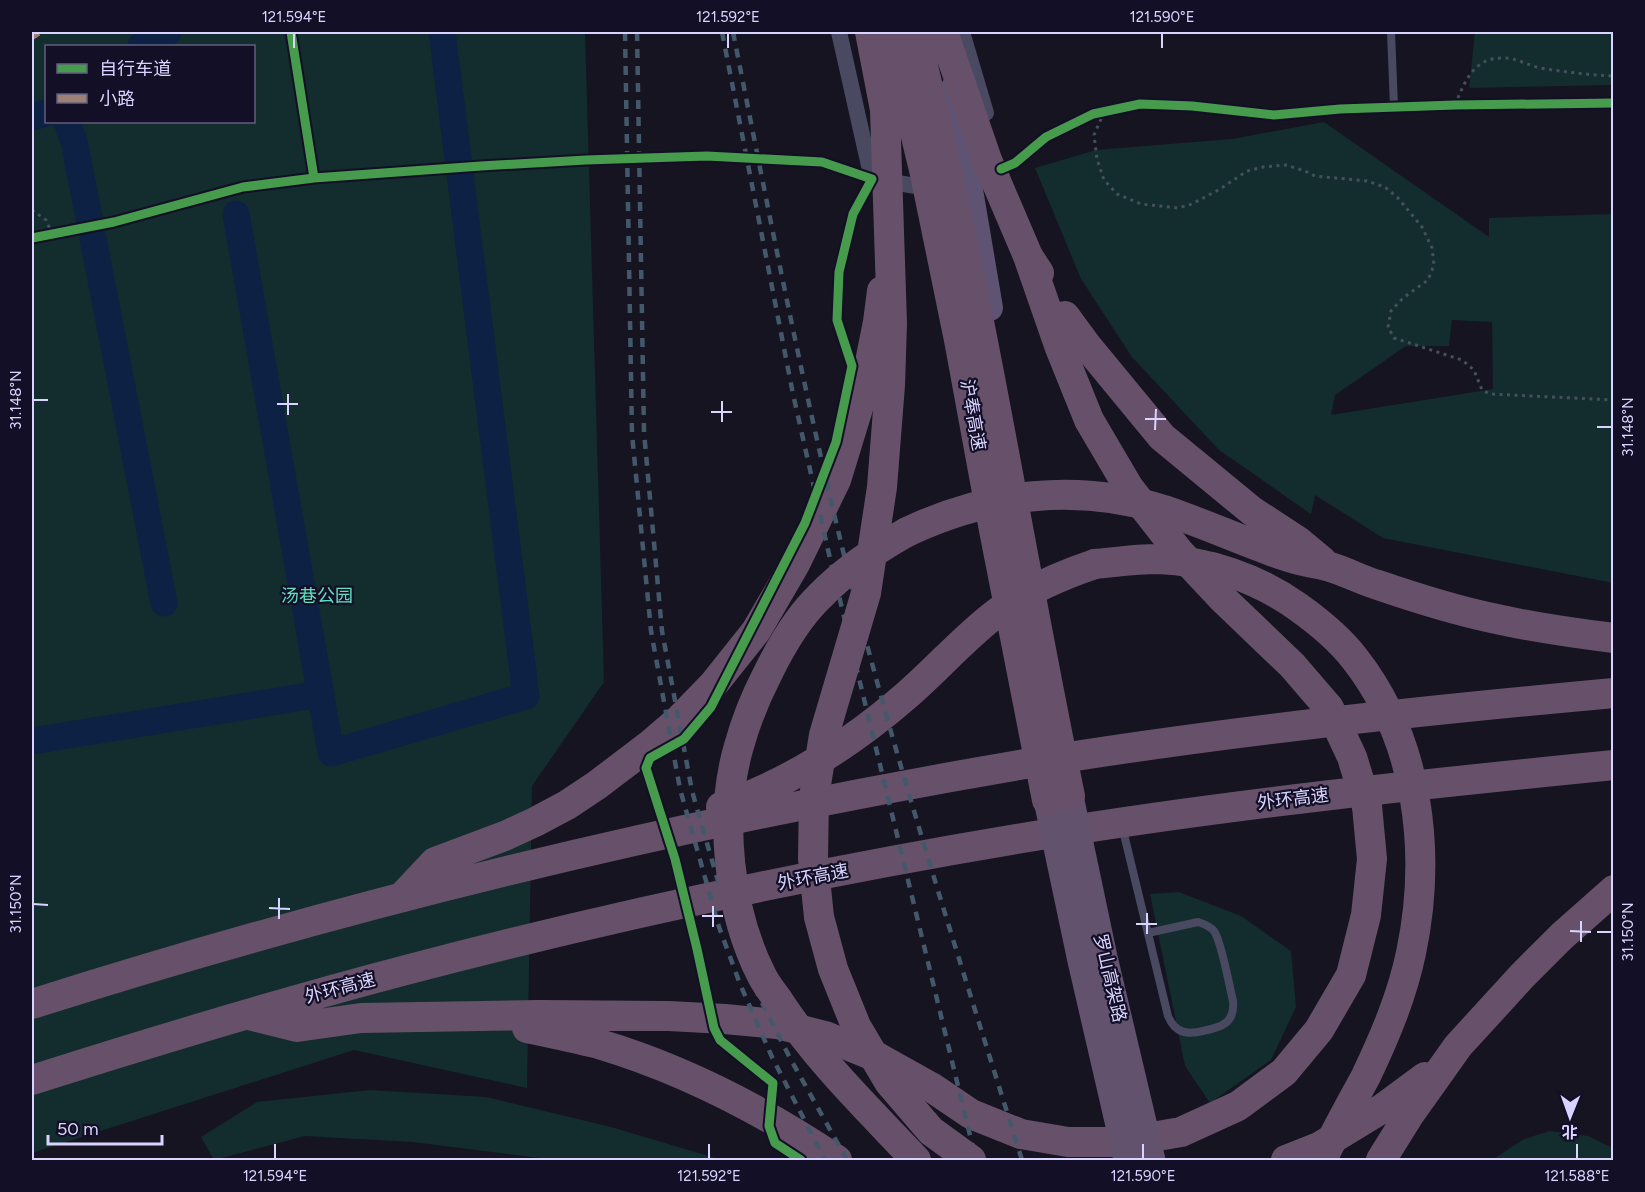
<svg xmlns="http://www.w3.org/2000/svg" width="1645" height="1192" font-family="Figtree,'Noto Sans SC',sans-serif">
  <style>
    .green { fill: #132c2d; fill-rule: evenodd }
    .lines { fill: none; stroke-linecap: round; stroke-linejoin: round }
    .river { stroke: #0d2144; stroke-width: 27 }
    .path { stroke: #44505f; stroke-width: 3; stroke-dasharray: 3 4.5; stroke-linecap: butt }
    .service { stroke: #4a4962; stroke-width: 8 }
    .minor { stroke: #4a4962; stroke-width: 16 }
    .motorway { stroke: #67516a; stroke-width: 30 }
    .rail { stroke: #43596b; stroke-width: 4.5; stroke-dasharray: 9 8; stroke-linecap: butt }
    .primary-bridge { stroke: #5e5373; stroke-width: 26 }
    .trunk-bridge { stroke: #62526e; stroke-width: 27 }
    .motorway-bridge { stroke: #67516a; stroke-width: 30 }
    .quiet { stroke: #9e8076; stroke-width: 8; stroke-dasharray: 15 8; stroke-linecap: butt }
    .cycleway-casing { stroke: #130f26; stroke-width: 13 }
    .cycleway { stroke: #469c4c; stroke-width: 9 }
    .ticks { fill: none; stroke: #d9d4ff; stroke-width: 2 }
    .labels { text-anchor: middle; dominant-baseline: central; stroke-width: 4.5; stroke-linejoin: round; paint-order: stroke }
    .street-label { font-size: 18px; fill: #d9d4ff; stroke: #130f26 }
    .park-label { font-size: 18px; fill: #5fe0c0; stroke: #130f26 }
    .neatline { fill: none; stroke: #d9d4ff; stroke-width: 2 }
    .ticks-label { font-size: 15px; text-anchor: middle; fill: #d9d4ff }
  </style>
  <rect width="100%" height="100%" fill="#161421"/>
  <path class="green" d="M 32,32 L 585,32 L 604,682 L 532,786 L 527,1088 L 354,1050 L 32,1153 ZM 46,46 L 254,46 L 254,122 L 46,122 Z
    M 1475,32 L 1613,32 L 1613,85 L 1469,88 Z
    M 1324,122 L 1489,237 L 1489,218 L 1613,214 L 1613,583 L 1383,538 L 1315,495 L 1311,514 L 1219,450 L 1132,357 L 1081,279 L 1035,168 L 1096,150 L 1232,139 ZM 1452,320 L 1492,322 L 1493,389 L 1331,415 L 1335,395 L 1406,346 L 1449,346 Z
    M 1179,892 L 1241,916 L 1291,951 L 1296,1007 L 1271,1060 L 1210,1103 L 1185,1066 L 1150,894 Z
    M 370,1090 L 486,1097 L 611,1127 L 722,1160 L 548,1160 L 540,1158 L 413,1142 L 305,1136 L 214,1160 L 201,1137 L 257,1102 Z
    M 1550,1131 L 1588,1136 L 1613,1148 L 1613,1160 L 1492,1160 L 1524,1139 Z"/>
  <g class="lines">
    <path class="river" d="M 141,46 L 168,32
      M 32,117 L 46,113
      M 67,122 L 74,141 L 164,603
      M 236,214 L 331,753 L 526,696 L 442,32
      M 32,741 L 321,694"/>
    <path class="path" d="M 1455,105 C 1465,81 1474,57 1504,58 C 1516,58 1528,65 1540,68 C 1565,72 1588,75 1614,76
      M 1104,112 L 1094,135 L 1097,159 L 1104,180 L 1117,194 L 1141,204 L 1178,208 L 1192,204 L 1220,189 L 1247,171 L 1263,167 L 1286,165 L 1305,171 L 1315,176 L 1367,181 L 1385,187 L 1398,198 L 1422,227 L 1432,248 L 1434,265 L 1428,280 L 1403,298 L 1391,311 L 1388,327 L 1394,338 L 1462,360 L 1474,370 L 1482,390 L 1490,394 L 1614,400
      M 32,210 L 46,220 L 52,234"/>
    <path class="service" d="M 1391,32 L 1394,107
      M 1122,826 L 1168,1016 C 1175,1033 1187,1035 1203,1031 C 1222,1027 1235,1023 1233,1001 C 1229,985 1222,943 1214,931 C 1210,926 1204,924 1198,922 L 1148,933"/>
    <path class="minor" d="M 839,32 L 872,179 L 935,189
      M 962,32 L 986,113"/>
    <path class="motorway" d="M 1065,316 L 1087,346 L 1162,437 L 1252,511 L 1298,541 L 1322,561
      M 907,532 C 989,493 1077,483 1164,510 C 1196,521 1227,534 1258,546 C 1269,550 1280,555 1292,558 C 1303,562 1316,563 1327,566 C 1345,571 1361,580 1378,585 C 1416,598 1454,610 1492,618 C 1532,627 1573,633 1614,638
      M 721,807 C 789,783 853,742 907,695 C 937,669 963,639 994,615 C 1024,591 1059,576 1095,564
      M 403,896 L 435,862 L 507,835 L 535,822 L 567,805 L 597,785 L 651,744 L 679,720 L 713,685 L 756,631 L 795,564 L 836,480 L 866,382 L 878,322 L 882,291
      M 32,1004 C 357,901 688,821 1025,764 C 1220,732 1417,711 1614,693
      M 249,1015 L 297,1027 L 361,1018 L 540,1015 L 669,1016 L 725,1019 L 777,1024 L 825,1036 L 879,1058 L 931,1087 L 971,1114 L 1021,1134 L 1068,1142 L 1123,1142 L 1181,1132 L 1238,1106 L 1284,1072 L 1319,1030 L 1351,975 L 1366,915 L 1372,859 L 1367,806
      M 527,1028 C 551,1033 575,1038 599,1044 C 683,1069 764,1111 837,1160
      M 32,1080 C 155,1041 280,1003 406,970 C 615,915 827,870 1041,835 C 1231,804 1422,784 1614,765
      M 1286,1160 L 1319,1147 L 1383,1108 L 1425,1077
      M 1381,1160 L 1409,1115 L 1458,1046 L 1522,976 L 1562,936 L 1614,890"/>
    <path class="rail" d="M 625,32 L 632,434 L 651,631 L 680,789 L 719,927 L 740,984 L 772,1057 L 825,1160
      M 637,32 L 644,432 L 662,631 L 692,791 L 730,923 L 759,997 L 790,1058 L 847,1160
      M 722,32 L 793,394 L 831,563 L 976,1160
      M 733,32 C 768,208 802,384 845,559 C 895,762 960,961 1022,1160"/>
    <path class="primary-bridge" d="M 953,89 L 990,308"/>
    <path class="trunk-bridge" d="M 1070,796 L 1104,957 L 1152,1160
      M 1047,800 L 1081,961 L 1127,1160"/>
    <path class="motorway-bridge" d="M 870,32 L 885,110 L 892,323 L 890,385 L 882,487 L 866,593 L 824,735 L 814,797 L 813,859 L 819,917 L 833,969 L 856,1026 L 889,1082 L 931,1131 L 971,1160
      M 891,32 L 925,174 L 959,340 L 994,530 L 1047,800
      M 915,32 C 939,133 962,235 982,337 C 1012,490 1038,643 1070,796
      M 943,32 L 987,160 L 1028,256 L 1039,273
      M 1028,256 L 1060,348 L 1089,420 L 1129,488 L 1179,552 L 1223,599 L 1292,665 L 1329,708 L 1352,757 L 1367,806
      M 907,532 C 875,550 846,569 820,596 C 797,618 781,646 767,675 C 755,698 746,721 739,746 C 718,817 729,912 762,976 C 767,986 774,994 780,1003 C 818,1061 869,1110 916,1160
      M 1095,564 C 1116,562 1137,559 1158,559 C 1208,561 1257,578 1298,607 C 1319,622 1339,638 1355,659 C 1419,741 1432,853 1411,953 C 1402,996 1385,1036 1366,1076 C 1351,1104 1335,1132 1322,1160"/>
    <path class="quiet" d="M 32,36 L 38,32"/>
    <defs>
      <path id="cycleway" d="M 291,32 L 314,178
        M 1001,169 L 1015,163 L 1046,137 L 1093,114 L 1140,104 L 1192,106 L 1274,115 L 1340,109 L 1455,105 L 1614,103
        M 32,238 L 114,222 L 243,187 L 314,178 L 481,166 L 586,160 L 707,156 L 822,162 L 872,179 L 853,214 L 839,272 L 837,320 L 852,366 L 836,442 L 805,523 L 711,707 L 684,739 L 650,758 L 646,768 L 675,859 L 697,949 L 714,1028 L 720,1040 L 773,1083 L 769,1126 L 775,1143 L 801,1160"/>
    </defs>
    <use href="#cycleway" class="cycleway-casing"/>
    <use href="#cycleway" class="cycleway"/>
  </g>
  <path class="ticks" d="M 294,48 L 294,33M 728,48 L 728,33M 1162,48 L 1162,33M 33,400 L 48,400M 277,404 L 298,404M 711,412 L 732,412M 288,415 L 288,394M 1145,419 L 1166,419M 722,422 L 722,401M 1597,427 L 1612,427M 1155,430 L 1156,409M 33,904 L 48,905M 269,908 L 290,909M 702,916 L 723,916M 279,919 L 279,898M 1136,924 L 1157,924M 713,927 L 713,906M 1570,931 L 1591,932M 1597,932 L 1612,932M 1147,934 L 1147,913M 1581,942 L 1581,921M 275,1159 L 275,1144M 709,1159 L 709,1144M 1143,1159 L 1143,1144M 1577,1159 L 1577,1144"/>
  <g class="labels">
    <g class="street-label">
      <text transform="translate(973 415) rotate(80)">沪奉高速</text>
      <text transform="translate(1293 799) rotate(-7)">外环高速</text>
      <text transform="translate(813 877) rotate(-11)">外环高速</text>
      <text transform="translate(1110 978) rotate(77)">罗山高架路</text>
      <text transform="translate(340 988) rotate(-15)">外环高速</text>
    </g>
    <g class="park-label">
      <text x="317" y="596">汤巷公园</text>
    </g>
  </g>
  <rect width="1645" height="1192" fill="none" stroke="#130f26" stroke-width="66"/>
  <rect x="45" y="45" width="210" height="78" fill="#130f26" stroke="#625e7d" stroke-width="1.5"/>
  <rect x="57" y="64" width="30" height="9" fill="#469c4c" stroke="#625e7d" stroke-width="1.5"/>
  <text x="99" y="75" font-size="18" fill="#d9d4ff">自行车道</text>
  <rect x="57" y="94" width="30" height="9" fill="#9e8076" stroke="#625e7d" stroke-width="1.5"/>
  <text x="99" y="105" font-size="18" fill="#d9d4ff">小路</text>
  <g transform="translate(1570 1117) rotate(181)" stroke="#130f26" stroke-width="4.5" paint-order="stroke">
  <path d="M0-4.5L10 22L0 15L-10 22Z" fill="#d9d4ff"/>
  <text y="-9" font-size="16" font-weight="bold" text-anchor="middle" fill="#d9d4ff">北</text>
  </g>
  <path d="M48 1135v9h114v-9" fill="none" stroke="#d9d4ff" stroke-width="3"/>
  <text x="57" y="1135" font-size="18" fill="#d9d4ff" stroke="#130f26" stroke-width="4.5" paint-order="stroke">50 m</text>
  <rect x="33" y="33" width="1579" height="1126" class="neatline"/>
  <g class="ticks-label">
    <text x="294" y="22">121.594°E</text>
    <text x="728" y="22">121.592°E</text>
    <text x="1162" y="22">121.590°E</text>
    <text transform="translate(16 400) rotate(-90)" y="5">31.148°N</text>
    <text transform="translate(1628 427) rotate(-90)" y="5">31.148°N</text>
    <text transform="translate(16 904) rotate(-90)" y="5">31.150°N</text>
    <text transform="translate(1628 932) rotate(-90)" y="5">31.150°N</text>
    <text x="275" y="1181">121.594°E</text>
    <text x="709" y="1181">121.592°E</text>
    <text x="1143" y="1181">121.590°E</text>
    <text x="1577" y="1181">121.588°E</text>
  </g>
</svg>
